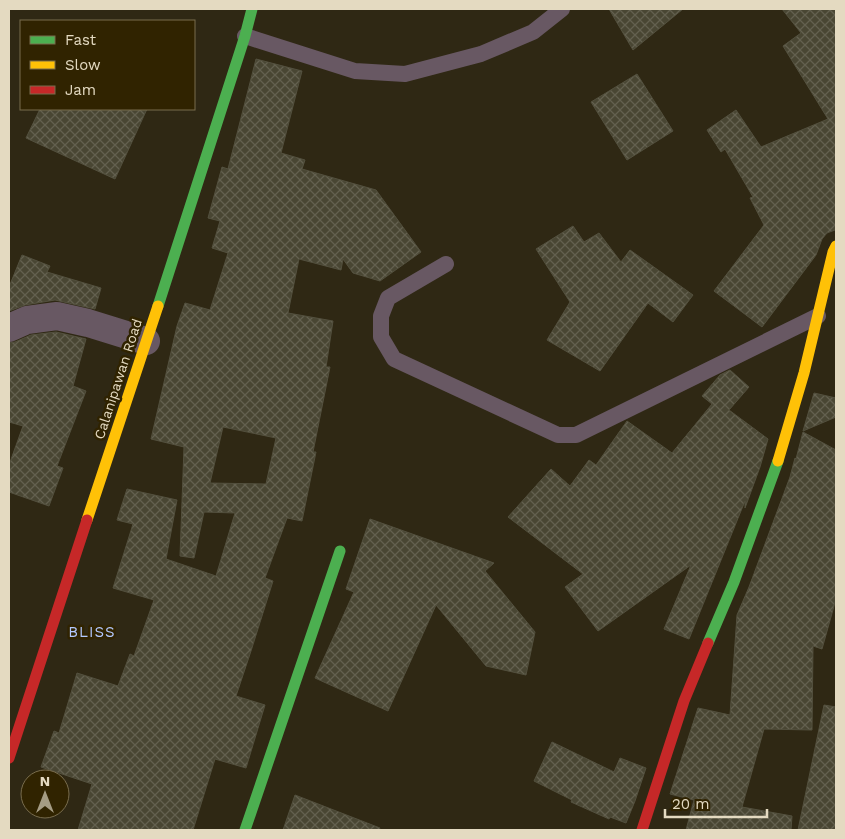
<svg xmlns="http://www.w3.org/2000/svg" width="845" height="839" font-family="'Work Sans',sans-serif">
  <style>
    .building { fill: url(#building-cross-hatch); stroke: #53503e; fill-rule: evenodd }
    .lines { fill: none; stroke-linecap: round; stroke-linejoin: round }
    .lane { stroke: #685863; stroke-width: 16 }
    .street { stroke: #685863; stroke-width: 28 }
    .fast { stroke: #4caf50; stroke-width: 11 }
    .slow { stroke: #ffc107; stroke-width: 11 }
    .jam { stroke: #c62828; stroke-width: 11 }
    .labels { text-anchor: middle; dominant-baseline: central; stroke-width: 5; stroke-linejoin: round; paint-order: stroke }
    .street-label { font-size: 14px; fill: #e4dac1; stroke: #302300 }
    .neighbourhood-label { font-size: 15px; letter-spacing: 1px; fill: #b3c8fe; stroke: #302300 }
  </style>
  <defs>
    <pattern id="building-cross-hatch" width="8" height="8" patternUnits="userSpaceOnUse" patternTransform="scale(1.25)"><rect width="8" height="8" fill="#494633"/><path d="M0 0l8 8M0 8l8-8" fill="none" stroke="#63604f"/></pattern>
  </defs>
  <rect width="100%" height="100%" fill="#2f2814"/>
  <path class="building" d="M 609,9 L 683,9 L 633,50 Z
    M 782,9 L 836,9 L 836,229 L 835,230 L 827,233 L 822,239 L 816,255 L 762,327 L 714,291 L 764,225 L 750,198 L 753,197 L 725,149 L 721,152 L 707,130 L 736,110 L 761,147 L 828,119 L 783,46 L 801,33 Z
    M 256,59 L 302,71 L 281,153 L 305,160 L 302,169 L 376,190 L 421,252 L 380,281 L 353,273 L 343,259 L 341,270 L 299,259 L 288,313 L 333,321 L 326,367 L 330,367 L 313,452 L 316,452 L 302,521 L 287,518 L 265,578 L 273,581 L 251,651 L 236,696 L 265,705 L 246,768 L 215,759 L 193,830 L 78,830 L 92,784 L 41,767 L 54,731 L 59,733 L 77,673 L 118,686 L 130,654 L 134,656 L 154,600 L 113,588 L 133,524 L 117,520 L 127,489 L 177,500 L 166,559 L 216,576 L 235,513 L 204,512 L 194,558 L 180,556 L 184,447 L 151,439 L 177,326 L 185,303 L 210,310 L 228,253 L 212,248 L 220,221 L 208,218 L 222,167 L 228,169 ZM 223,427 L 276,438 L 266,484 L 210,483 Z
    M 637,74 L 673,131 L 627,160 L 591,102 Z
    M 40,109 L 147,109 L 115,179 L 26,138 Z
    M 573,226 L 584,242 L 599,233 L 621,262 L 630,250 L 693,295 L 673,322 L 648,303 L 600,371 L 547,340 L 570,302 L 536,249 Z
    M 22,255 L 50,266 L 47,272 L 101,288 L 95,309 L 55,300 L 25,305 L 9,311 L 9,287 Z
    M 56,332 L 86,339 L 73,386 L 86,391 L 57,466 L 63,468 L 49,506 L 9,492 L 9,465 L 23,426 L 9,422 L 9,343 L 15,342 L 31,335 Z
    M 730,370 L 749,387 L 729,410 L 768,439 L 760,467 L 745,508 L 745,501 L 689,639 L 664,629 L 691,565 L 598,631 L 565,587 L 583,574 L 508,517 L 551,469 L 570,486 L 589,460 L 596,465 L 627,421 L 672,453 L 712,404 L 702,396 L 720,375 Z
    M 814,393 L 836,398 L 836,417 L 803,431 Z
    M 803,432 L 836,450 L 836,599 L 822,649 L 813,646 L 812,730 L 764,729 L 742,807 L 792,816 L 791,830 L 686,830 L 694,800 L 670,794 L 698,708 L 730,715 L 737,615 L 749,587 L 790,477 L 795,458 L 796,459 Z
    M 370,519 L 494,563 L 485,571 L 535,632 L 526,675 L 486,666 L 436,605 L 388,711 L 315,678 L 354,592 L 346,589 Z
    M 824,705 L 836,707 L 836,830 L 798,830 Z
    M 552,742 L 614,772 L 620,758 L 646,768 L 635,801 L 626,823 L 610,817 L 609,819 L 571,802 L 572,800 L 534,781 Z
    M 295,795 L 380,828 L 379,830 L 283,830 Z"/>
  <g class="lines">
    <path class="lane" d="M 245,36 L 355,71 L 405,74 L 481,54 L 533,32 L 562,9
      M 446,264 L 388,298 L 381,316 L 381,337 L 394,359 L 558,435 L 576,435 L 818,316"/>
    <path class="street" d="M 9,328 L 27,320 L 57,316 L 88,323 L 146,341"/>
    <path class="fast" d="M 158,306 L 245,36 L 252,9
      M 708,643 L 734,582 L 778,461
      M 245,830 L 340,551"/>
    <path class="slow" d="M 778,461 L 804,373 L 833,252 L 836,246
      M 87,520 L 158,306"/>
    <path class="jam" d="M 9,758 L 87,520
      M 642,830 L 684,701 L 708,643"/>
  </g>
  <g class="labels">
    <g class="street-label">
      <text transform="translate(118 379) rotate(-72)">Calanipawan Road</text>
    </g>
    <g class="neighbourhood-label">
      <text x="92" y="632">BLISS</text>
    </g>
  </g>
  <rect width="845" height="839" fill="none" stroke="#e4dac1" stroke-width="20"/>
  <rect x="20" y="20" width="175" height="90" fill="#302300" stroke="#786c4d"/>
  <rect x="30" y="36" width="25" height="8" fill="#4caf50" stroke="#786c4d"/>
  <text x="65" y="45" font-size="15" fill="#e4dac1">Fast</text>
  <rect x="30" y="61" width="25" height="8" fill="#ffc107" stroke="#786c4d"/>
  <text x="65" y="70" font-size="15" fill="#e4dac1">Slow</text>
  <rect x="30" y="86" width="25" height="8" fill="#c62828" stroke="#786c4d"/>
  <text x="65" y="95" font-size="15" fill="#e4dac1">Jam</text>
  <g transform="translate(45 794)"><circle r="24" fill="#302300" stroke="#786c4d"/>
  <path d="M0-4L9 19L0 12L-9 19Z" fill="#a59c84"/>
  <text y="-8" font-size="14" font-weight="bold" text-anchor="middle" fill="#e4dac1">N</text>
  </g>
  <path d="M665 809v8h102v-8" fill="none" stroke="#e4dac1" stroke-width="2.5"/>
  <text x="672" y="809" font-size="15" fill="#e4dac1" stroke="#302300" stroke-width="4" paint-order="stroke">20 m</text>
</svg>
